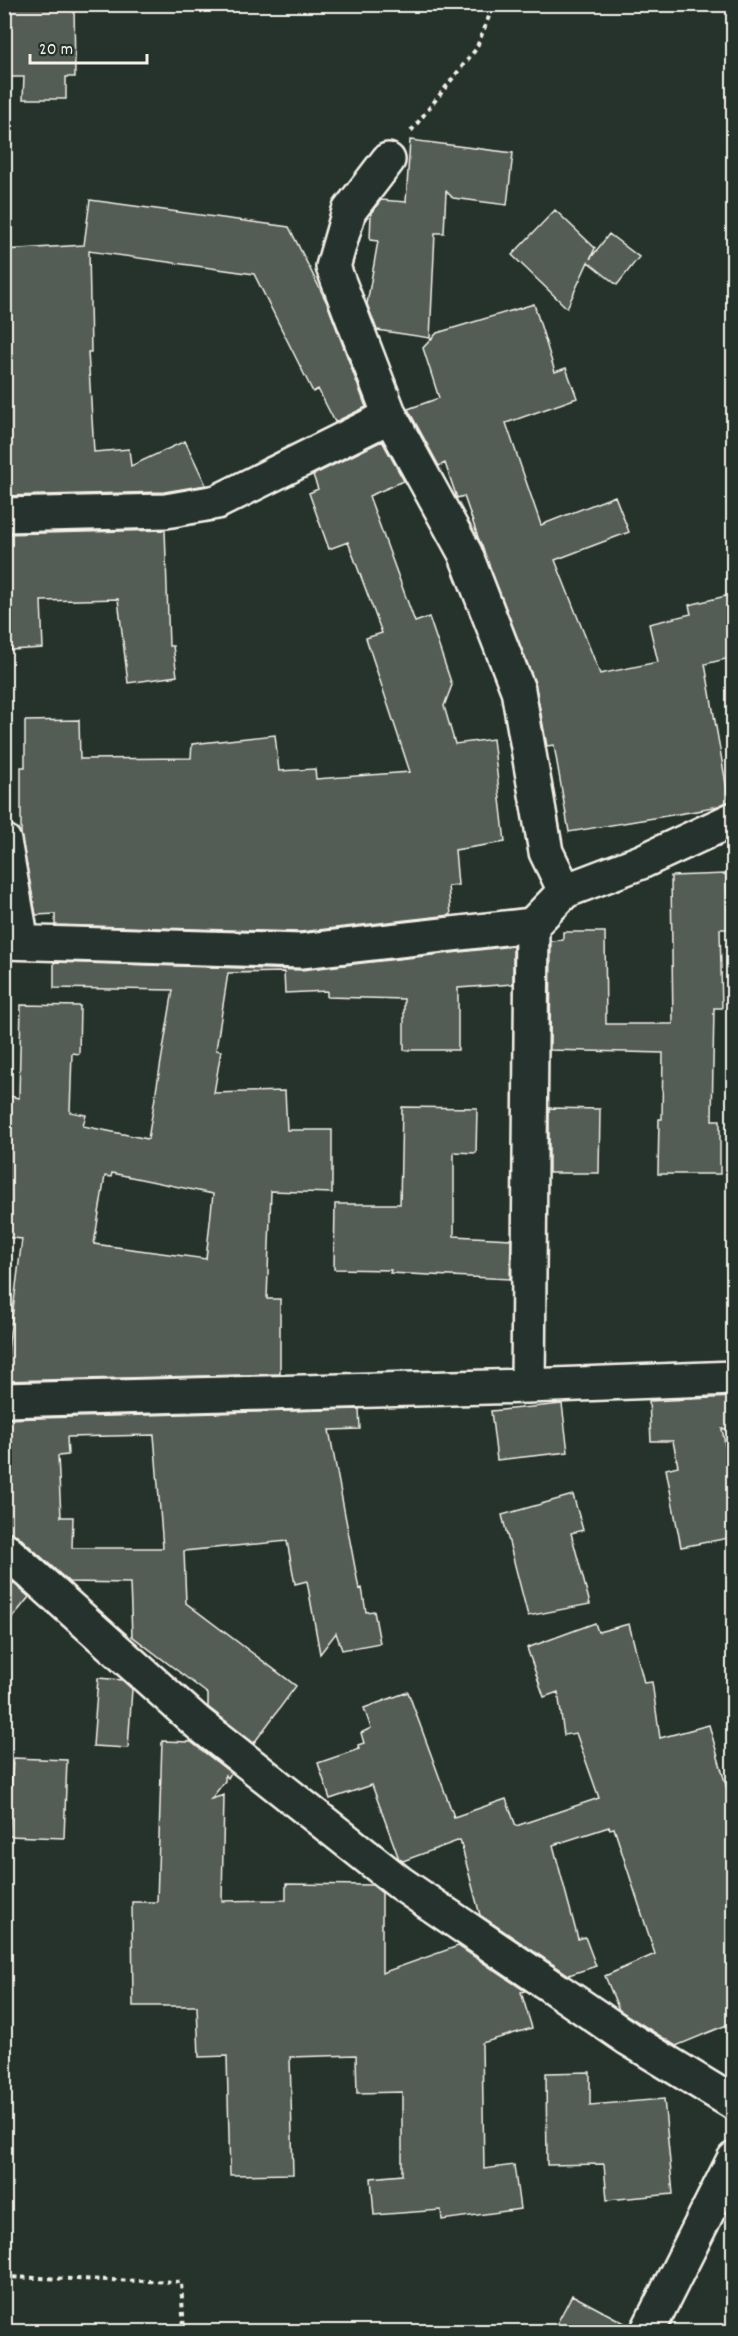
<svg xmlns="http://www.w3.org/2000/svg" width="738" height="2336" font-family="Dekko,sans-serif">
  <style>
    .building { fill: #525c55; stroke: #f4f1e8; stroke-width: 1.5; fill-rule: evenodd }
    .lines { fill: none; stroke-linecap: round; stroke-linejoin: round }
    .minor-casing { stroke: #f4f1e8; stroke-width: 38 }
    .path { stroke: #f4f1e8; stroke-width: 4; stroke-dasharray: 4.5 4.5; stroke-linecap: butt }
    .minor { stroke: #26332d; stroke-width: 33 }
  </style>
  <rect width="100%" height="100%" fill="#26332d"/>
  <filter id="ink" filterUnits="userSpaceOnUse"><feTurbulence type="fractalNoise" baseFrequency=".0167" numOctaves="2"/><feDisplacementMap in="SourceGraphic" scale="12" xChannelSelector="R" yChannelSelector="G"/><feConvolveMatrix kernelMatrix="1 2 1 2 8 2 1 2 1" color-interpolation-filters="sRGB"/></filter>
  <g filter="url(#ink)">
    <path class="building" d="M 7,4 L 74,4 L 75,77 L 66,77 L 66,99 L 23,99 L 24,77 L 8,77 Z
      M 410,140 L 513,153 L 507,205 L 453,198 L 446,191 L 444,233 L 435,233 L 430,338 L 377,330 L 367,304 L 378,241 L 370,240 L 371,213 L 381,200 L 406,202 Z
      M 90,200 L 289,227 L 327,303 L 366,407 L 335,422 L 318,389 L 313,392 L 254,274 L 89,251 L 91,352 L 88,352 L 94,452 L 129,449 L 131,466 L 185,441 L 206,485 L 164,492 L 4,496 L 4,250 L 84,245 Z
      M 555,210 L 595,248 L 590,259 L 609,234 L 639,257 L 617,285 L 588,262 L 567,308 L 512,255 Z
      M 534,304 L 555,372 L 566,368 L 577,398 L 506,423 L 541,525 L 615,496 L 629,532 L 555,560 L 600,674 L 658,662 L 649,624 L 691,614 L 689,605 L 734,594 L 734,657 L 705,664 L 729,801 L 718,806 L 702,809 L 702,810 L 569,832 L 554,745 L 547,746 L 535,683 L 478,537 L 464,496 L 457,498 L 445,463 L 439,466 L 408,409 L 439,398 L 423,348 L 437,333 Z
      M 382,441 L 404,481 L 369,496 L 415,622 L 429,617 L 452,685 L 444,706 L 455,744 L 493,739 L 505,842 L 455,850 L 458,885 L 448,886 L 451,915 L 300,932 L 55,925 L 55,914 L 36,915 L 21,835 L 21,767 L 25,767 L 25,721 L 79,720 L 80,759 L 191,758 L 192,744 L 275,735 L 279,771 L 315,769 L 316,779 L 410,772 L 366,638 L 382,633 L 348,542 L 329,549 L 309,493 L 318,489 L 313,475 Z
      M 165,530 L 169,646 L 173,646 L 177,676 L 128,683 L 118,599 L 41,601 L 43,648 L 11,650 L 10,623 L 4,623 L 4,534 Z
      M 726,874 L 728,929 L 720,929 L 722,1008 L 714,1008 L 712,1120 L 720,1120 L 720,1174 L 658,1174 L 659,1119 L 662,1119 L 663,1053 L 550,1050 L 551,941 L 563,940 L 563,932 L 605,932 L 606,1024 L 673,1024 L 671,876 Z
      M 513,946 L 513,984 L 458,988 L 458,1050 L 404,1050 L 404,999 L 327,997 L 327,991 L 285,993 L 284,972 L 228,973 L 216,1050 L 221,1051 L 214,1093 L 285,1091 L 287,1130 L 332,1130 L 332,1193 L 271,1191 L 267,1299 L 280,1299 L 280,1374 L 4,1381 L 22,1239 L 4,1237 L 4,1095 L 19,1098 L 21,1005 L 80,1006 L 79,1054 L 72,1053 L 70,1112 L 86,1115 L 83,1126 L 148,1139 L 173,990 L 54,988 L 54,962 L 301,970 ZM 112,1173 L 213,1194 L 206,1259 L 94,1244 L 105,1176 L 111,1177 Z
      M 402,1107 L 477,1108 L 476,1153 L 454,1152 L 454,1236 L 511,1239 L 510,1279 L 390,1273 L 391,1270 L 334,1269 L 335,1204 L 400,1204 Z
      M 549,1108 L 600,1109 L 599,1173 L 549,1173 Z
      M 734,1397 L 734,1429 L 722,1429 L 734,1489 L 734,1537 L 681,1547 L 666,1469 L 678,1466 L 673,1441 L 651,1441 L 649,1401 Z
      M 562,1404 L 568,1452 L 497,1460 L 491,1411 Z
      M 359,1409 L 360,1429 L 329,1430 L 359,1589 L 362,1588 L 366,1612 L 374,1611 L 380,1643 L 342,1650 L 336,1633 L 320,1654 L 307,1581 L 295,1584 L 287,1541 L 184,1551 L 186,1603 L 296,1686 L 254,1743 L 208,1707 L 208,1694 L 132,1636 L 130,1583 L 69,1582 L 17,1535 L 4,1531 L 4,1419 ZM 154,1435 L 163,1548 L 72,1548 L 73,1517 L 61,1517 L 58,1456 L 68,1455 L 67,1437 Z
      M 573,1495 L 583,1530 L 571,1533 L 590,1604 L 528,1616 L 502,1515 Z
      M 4,1575 L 29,1597 L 4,1628 Z
      M 595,1623 L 598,1632 L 629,1624 L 644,1683 L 652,1682 L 660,1738 L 709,1725 L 734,1814 L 734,2022 L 676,2046 L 619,2010 L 605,1976 L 655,1954 L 614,1828 L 610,1829 L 609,1827 L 553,1845 L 578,1939 L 585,1937 L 596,1966 L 569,1975 L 480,1915 L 460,1840 L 403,1861 L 399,1859 L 372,1785 L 330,1799 L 318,1763 L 359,1749 L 358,1745 L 364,1743 L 361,1733 L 371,1728 L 364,1708 L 408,1692 L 454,1817 L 506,1799 L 516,1826 L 599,1798 L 576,1733 L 564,1735 L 558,1692 L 544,1697 L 527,1648 Z
      M 98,1678 L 122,1680 L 132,1689 L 128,1748 L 93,1746 Z
      M 162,1741 L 191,1742 L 231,1773 L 228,1778 L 225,1775 L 225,1781 L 211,1799 L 224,1795 L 222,1901 L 286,1900 L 286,1884 L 372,1885 L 382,1893 L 382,1973 L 458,1946 L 525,1991 L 521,1992 L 532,2028 L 482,2043 L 484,2169 L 514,2165 L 520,2209 L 442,2220 L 441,2210 L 374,2215 L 371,2178 L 402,2175 L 402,2092 L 357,2093 L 356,2055 L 290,2057 L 293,2174 L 230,2175 L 227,2056 L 199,2057 L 197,2006 L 133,2006 L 132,1902 L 157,1902 Z
      M 13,1758 L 67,1760 L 64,1838 L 9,1836 Z
      M 590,2072 L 590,2105 L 664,2099 L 673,2194 L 607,2200 L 604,2164 L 547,2165 L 546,2073 Z
      M 572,2295 L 630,2326 L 629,2331 L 553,2331 Z"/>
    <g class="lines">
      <defs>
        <path id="minor" d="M 388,160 L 349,211 L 333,267 L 390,416 L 465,553 L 518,690 L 546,852 L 565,891
          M 4,515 L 166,511 L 217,502 L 390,416
          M 4,841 L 22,942
          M 4,942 L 301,951 L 532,925 L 565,891 L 641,862 L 734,819
          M 528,1386 L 532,925
          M 4,1400 L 528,1386 L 734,1378
          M 4,1549 L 198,1723 L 400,1883 L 629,2039 L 734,2103
          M 647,2332 L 734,2159"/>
      </defs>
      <use href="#minor" class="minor-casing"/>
      <path class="path" d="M 411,131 L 476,49 L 494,4
        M 4,2277 L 181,2282 L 184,2332"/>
      <use href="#minor" class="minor"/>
    </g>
  </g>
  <rect width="738" height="2336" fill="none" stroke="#26332d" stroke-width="24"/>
  <rect x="12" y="12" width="714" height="2312" fill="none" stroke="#f4f1e8" stroke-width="2" filter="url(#ink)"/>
  <path d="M30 54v9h117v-9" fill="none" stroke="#f4f1e8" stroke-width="3"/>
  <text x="39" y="54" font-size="18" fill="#f4f1e8" stroke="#26332d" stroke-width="4.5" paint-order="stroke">20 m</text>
</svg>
